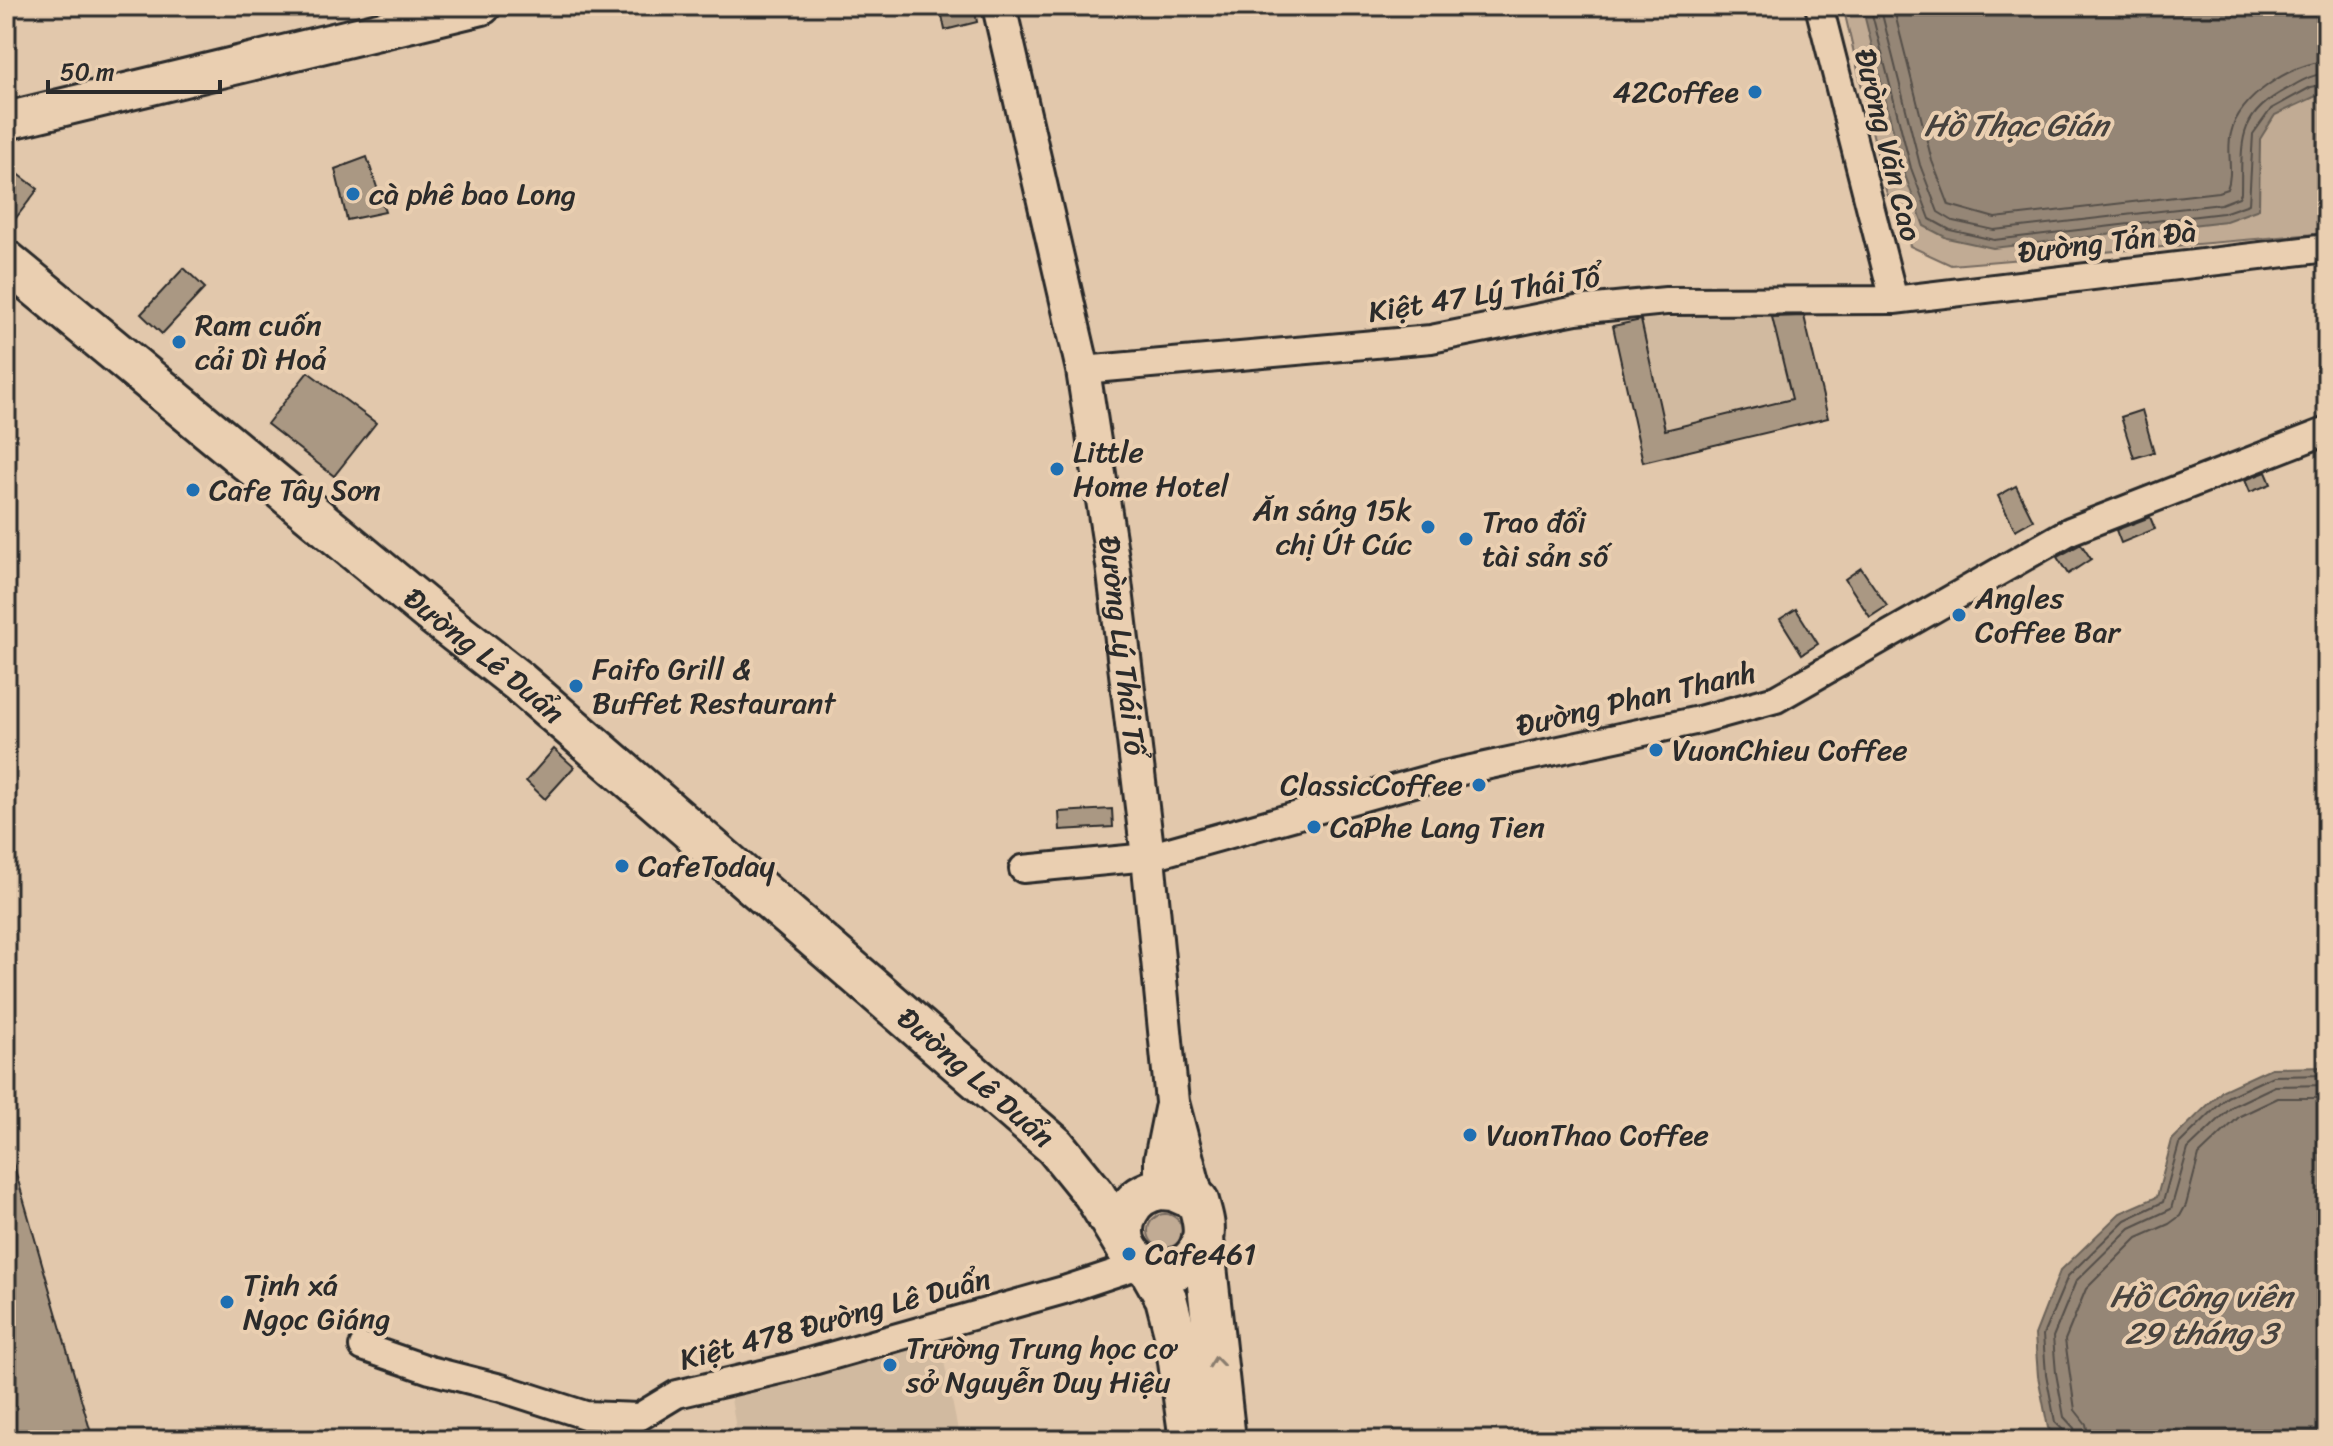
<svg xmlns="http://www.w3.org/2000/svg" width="2333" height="1446" font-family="Sriracha,sans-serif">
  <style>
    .built { fill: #d1baa0 }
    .green { fill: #c1ab94; stroke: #766b60; stroke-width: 2 }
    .water { fill: #958676; stroke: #6b6258; stroke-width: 2 }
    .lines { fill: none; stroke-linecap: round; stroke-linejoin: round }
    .shore { stroke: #554f49; stroke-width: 2 }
    .building { fill: #aa9883; stroke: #2b2b2b; stroke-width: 2 }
    .minor-casing { stroke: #2b2b2b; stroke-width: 32 }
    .tertiary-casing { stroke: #2b2b2b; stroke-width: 38 }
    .secondary-casing { stroke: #2b2b2b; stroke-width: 42 }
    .primary-casing { stroke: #2b2b2b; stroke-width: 46 }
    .minor { stroke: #eacfb1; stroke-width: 26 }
    .tertiary { stroke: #eacfb1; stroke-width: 32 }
    .secondary { stroke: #eacfb1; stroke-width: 36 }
    .primary { stroke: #eacfb1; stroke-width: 40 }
    .oneway { stroke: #8a7d6e }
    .poi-dot { fill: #1f6fb2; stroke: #eacfb1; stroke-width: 3 }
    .labels { text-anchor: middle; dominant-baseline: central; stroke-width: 8; stroke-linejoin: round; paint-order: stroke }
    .poi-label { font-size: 30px; fill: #2b2b2b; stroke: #eacfb1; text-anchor: start }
    .street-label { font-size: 30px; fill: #2b2b2b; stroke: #eacfb1 }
    .water-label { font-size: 32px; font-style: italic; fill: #46423e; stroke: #eacfb1 }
  </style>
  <rect width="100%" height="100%" fill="#e2c8ac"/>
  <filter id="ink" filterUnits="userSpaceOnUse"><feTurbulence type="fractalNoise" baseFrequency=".0125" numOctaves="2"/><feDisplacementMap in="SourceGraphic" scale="16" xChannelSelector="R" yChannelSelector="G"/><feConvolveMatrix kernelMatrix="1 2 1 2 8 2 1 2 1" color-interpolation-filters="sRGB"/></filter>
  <g filter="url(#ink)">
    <path class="built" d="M 1802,309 L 1828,418 L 1643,462 L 1613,326 L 1641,320 Z
      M 939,1337 L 960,1440 L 738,1440 L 730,1393 Z"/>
    <path class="green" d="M 1843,6 L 2327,6 L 2327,233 L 1951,265 L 1910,246 L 1886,191 Z
      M1148 1231a17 17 0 1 1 34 0a17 17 0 1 1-34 0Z"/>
    <path class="water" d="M 1862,6 L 2327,6 L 2327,91 L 2275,115 L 2260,139 L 2259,209 L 2226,221 L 1993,248 L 1947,238 L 1924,226 L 1903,170 Z
      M 2327,1067 L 2327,1440 L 2063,1440 L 2048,1428 L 2038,1376 L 2035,1335 L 2060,1271 L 2120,1213 L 2157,1197 L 2172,1140 L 2223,1090 L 2271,1068 Z"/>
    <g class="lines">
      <path class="shore" d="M 1870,6 L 1911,168 L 1930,219 L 1950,230 L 1994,240 L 2223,213 L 2249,204 L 2253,134 L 2271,109 L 2311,87 L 2327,84
        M 1880,6 L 1920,165 L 1938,212 L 1953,221 L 1994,230 L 2221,204 L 2239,197 L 2241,193 C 2242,142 2236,116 2287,89 C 2300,82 2312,74 2327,73
        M 1893,6 L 1932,161 L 1949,205 L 1995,218 L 2218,192 L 2227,189 C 2234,172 2226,151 2231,133 C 2239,97 2292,63 2327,61
        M 2067,1440 L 2066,1433 L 2055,1422 L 2046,1374 L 2043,1335 L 2068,1276 L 2125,1220 L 2163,1202 L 2179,1144 L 2227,1097 L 2273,1076 L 2327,1075
        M 2077,1440 L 2074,1428 L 2064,1417 L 2056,1373 L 2053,1337 L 2076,1281 L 2130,1228 L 2171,1209 L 2188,1149 L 2233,1106 L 2275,1086 L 2327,1085
        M 2089,1440 L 2086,1424 L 2075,1410 L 2065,1340 L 2086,1289 L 2137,1238 L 2169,1224 L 2180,1216 L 2186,1205 L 2199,1155 L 2240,1116 L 2278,1098 L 2327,1098"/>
    </g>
    <path class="building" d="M 940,6 L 974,6 L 977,22 L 945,30 Z
      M 367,157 L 385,212 L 347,220 L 335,169 Z
      M 13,170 L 38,189 L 6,231 L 6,180 Z
      M 184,268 L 205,288 L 162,334 L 141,314 Z
      M 1804,316 L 1828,418 L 1643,462 L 1613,326 L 1641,320 L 1665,430 L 1792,399 L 1772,317 Z
      M 308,372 L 376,423 L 334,476 L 267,424 Z
      M 2142,410 L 2154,452 L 2134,458 L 2121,417 Z
      M 2266,472 L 2271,484 L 2250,492 L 2245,480 Z
      M 2016,486 L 2033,520 L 2015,530 L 1998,496 Z
      M 2150,517 L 2155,529 L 2121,543 L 2116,530 Z
      M 2081,544 L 2091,559 L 2068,574 L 2057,557 Z
      M 1861,568 L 1887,606 L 1870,617 L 1845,579 Z
      M 1796,609 L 1818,644 L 1802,654 L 1780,619 Z
      M 554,749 L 574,767 L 545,799 L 526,781 Z
      M 1112,809 L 1113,827 L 1060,830 L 1059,812 Z
      M 6,1156 L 11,1156 L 93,1440 L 6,1440 Z"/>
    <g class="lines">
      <defs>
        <path id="minor" d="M 1819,6 L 1894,300
          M 1083,370 L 1431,339 L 1576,310 L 1666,301 L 1894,300 L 2327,248
          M 1023,869 L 1148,857 L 1439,776 L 1699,720 L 1776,699 L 2070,531 L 2327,431
          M 363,1347 L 430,1370 L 501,1388 L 585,1415 L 639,1417 L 677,1394 L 788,1368 L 1064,1290 L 1142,1264"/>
        <g id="tertiary">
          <path id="s1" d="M 999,6 L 1083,370 L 1113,565 L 1148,857 L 1172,1102 L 1198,1201"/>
          <path d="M 1161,1189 L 1161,1159 L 1171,1109"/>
        </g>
        <path id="secondary" d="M 6,121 L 482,6"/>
        <g id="primary">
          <path id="s2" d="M 6,261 L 430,612 L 518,681 L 1055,1146 L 1094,1194 L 1128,1250"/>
          <path d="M 1161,1189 L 1173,1190 L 1198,1201 C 1201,1213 1206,1225 1203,1238 C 1192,1295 1103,1269 1127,1213 C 1133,1200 1146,1191 1161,1189 Z"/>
          <path d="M 1203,1239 L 1225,1440"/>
          <path d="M 1149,1268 L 1166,1298 L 1175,1333 L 1190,1440"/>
        </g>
      </defs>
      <use href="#minor" class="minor-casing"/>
      <use href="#tertiary" class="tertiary-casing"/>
      <use href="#secondary" class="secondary-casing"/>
      <use href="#primary" class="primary-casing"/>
      <use href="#minor" class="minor"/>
      <use href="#tertiary" class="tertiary"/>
      <use href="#secondary" class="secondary"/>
      <use href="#primary" class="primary"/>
    </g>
    <defs><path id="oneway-chevron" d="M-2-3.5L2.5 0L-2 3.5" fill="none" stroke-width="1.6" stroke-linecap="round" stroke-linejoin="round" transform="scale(2)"/></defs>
    <use class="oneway" href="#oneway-chevron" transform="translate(1216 1362) rotate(-96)"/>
  </g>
  <g class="poi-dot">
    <circle cx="1755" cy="92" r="8"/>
    <circle cx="353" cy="194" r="8"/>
    <circle cx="179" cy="342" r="8"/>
    <circle cx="1057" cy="469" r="8"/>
    <circle cx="193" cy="490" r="8"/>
    <circle cx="1428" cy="527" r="8"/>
    <circle cx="1466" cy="539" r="8"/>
    <circle cx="1959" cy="615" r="8"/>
    <circle cx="576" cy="686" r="8"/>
    <circle cx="1656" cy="750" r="8"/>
    <circle cx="1479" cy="785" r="8"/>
    <circle cx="1314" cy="827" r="8"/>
    <circle cx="622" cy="866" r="8"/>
    <circle cx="1470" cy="1135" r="8"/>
    <circle cx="1129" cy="1254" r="8"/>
    <circle cx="227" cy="1302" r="8"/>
    <circle cx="890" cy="1365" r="8"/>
  </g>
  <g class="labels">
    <g class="poi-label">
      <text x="1739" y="92" text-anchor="end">42Coffee</text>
      <text x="369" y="194">cà phê bao Long</text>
      <text x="195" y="325">Ram cuốn<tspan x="195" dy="34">cải Dì Hoả</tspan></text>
      <text x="1073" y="452">Little<tspan x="1073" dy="34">Home Hotel</tspan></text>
      <text x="209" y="490">Cafe Tây Sơn</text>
      <text x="1412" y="510" text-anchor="end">Ăn sáng 15k<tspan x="1412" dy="34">chị Út Cúc</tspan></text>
      <text x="1482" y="522">Trao đổi<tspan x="1482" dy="34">tài sản số</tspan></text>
      <text x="1975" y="598">Angles<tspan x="1975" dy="34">Coffee Bar</tspan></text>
      <text x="592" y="669">Faifo Grill &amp;<tspan x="592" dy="34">Buffet Restaurant</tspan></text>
      <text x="1672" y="750">VuonChieu Coffee</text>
      <text x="1463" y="785" text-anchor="end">ClassicCoffee</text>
      <text x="1330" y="827">CaPhe Lang Tien</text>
      <text x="638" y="866">CafeToday</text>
      <text x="1486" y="1135">VuonThao Coffee</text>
      <text x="1145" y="1254">Cafe461</text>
      <text x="243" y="1285">Tịnh xá<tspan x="243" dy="34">Ngọc Giáng</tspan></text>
      <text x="906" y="1348">Trường Trung học cơ<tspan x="906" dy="34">sở Nguyễn Duy Hiệu</tspan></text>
    </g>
    <g class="street-label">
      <text transform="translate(1888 145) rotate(76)">Đường Văn Cao</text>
      <text transform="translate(2107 242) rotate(-7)">Đường Tản Đà</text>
      <text transform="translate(1484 294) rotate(-9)">Kiệt 47 Lý Thái Tổ</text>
      <text stroke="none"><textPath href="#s1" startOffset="652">Đường Lý Thái Tổ</textPath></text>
      <text stroke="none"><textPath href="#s2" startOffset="620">Đường Lê Duẩn</textPath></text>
      <text transform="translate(1636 699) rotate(-13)">Đường Phan Thanh</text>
      <text stroke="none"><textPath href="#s2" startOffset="1268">Đường Lê Duẩn</textPath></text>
      <text transform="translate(835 1319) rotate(-15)">Kiệt 478 Đường Lê Duẩn</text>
    </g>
    <g class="water-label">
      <text x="2016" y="125">Hồ Thạc Gián</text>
      <text x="2201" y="1296">Hồ Công viên<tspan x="2201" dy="37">29 tháng 3</tspan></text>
    </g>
  </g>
  <rect width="2333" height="1446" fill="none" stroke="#eacfb1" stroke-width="32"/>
  <rect x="16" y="16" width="2301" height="1414" fill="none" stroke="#2b2b2b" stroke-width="3" filter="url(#ink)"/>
  <path d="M48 80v12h172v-12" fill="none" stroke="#2b2b2b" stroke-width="4"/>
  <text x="60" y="80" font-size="24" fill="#2b2b2b" stroke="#eacfb1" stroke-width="6" paint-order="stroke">50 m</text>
</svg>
